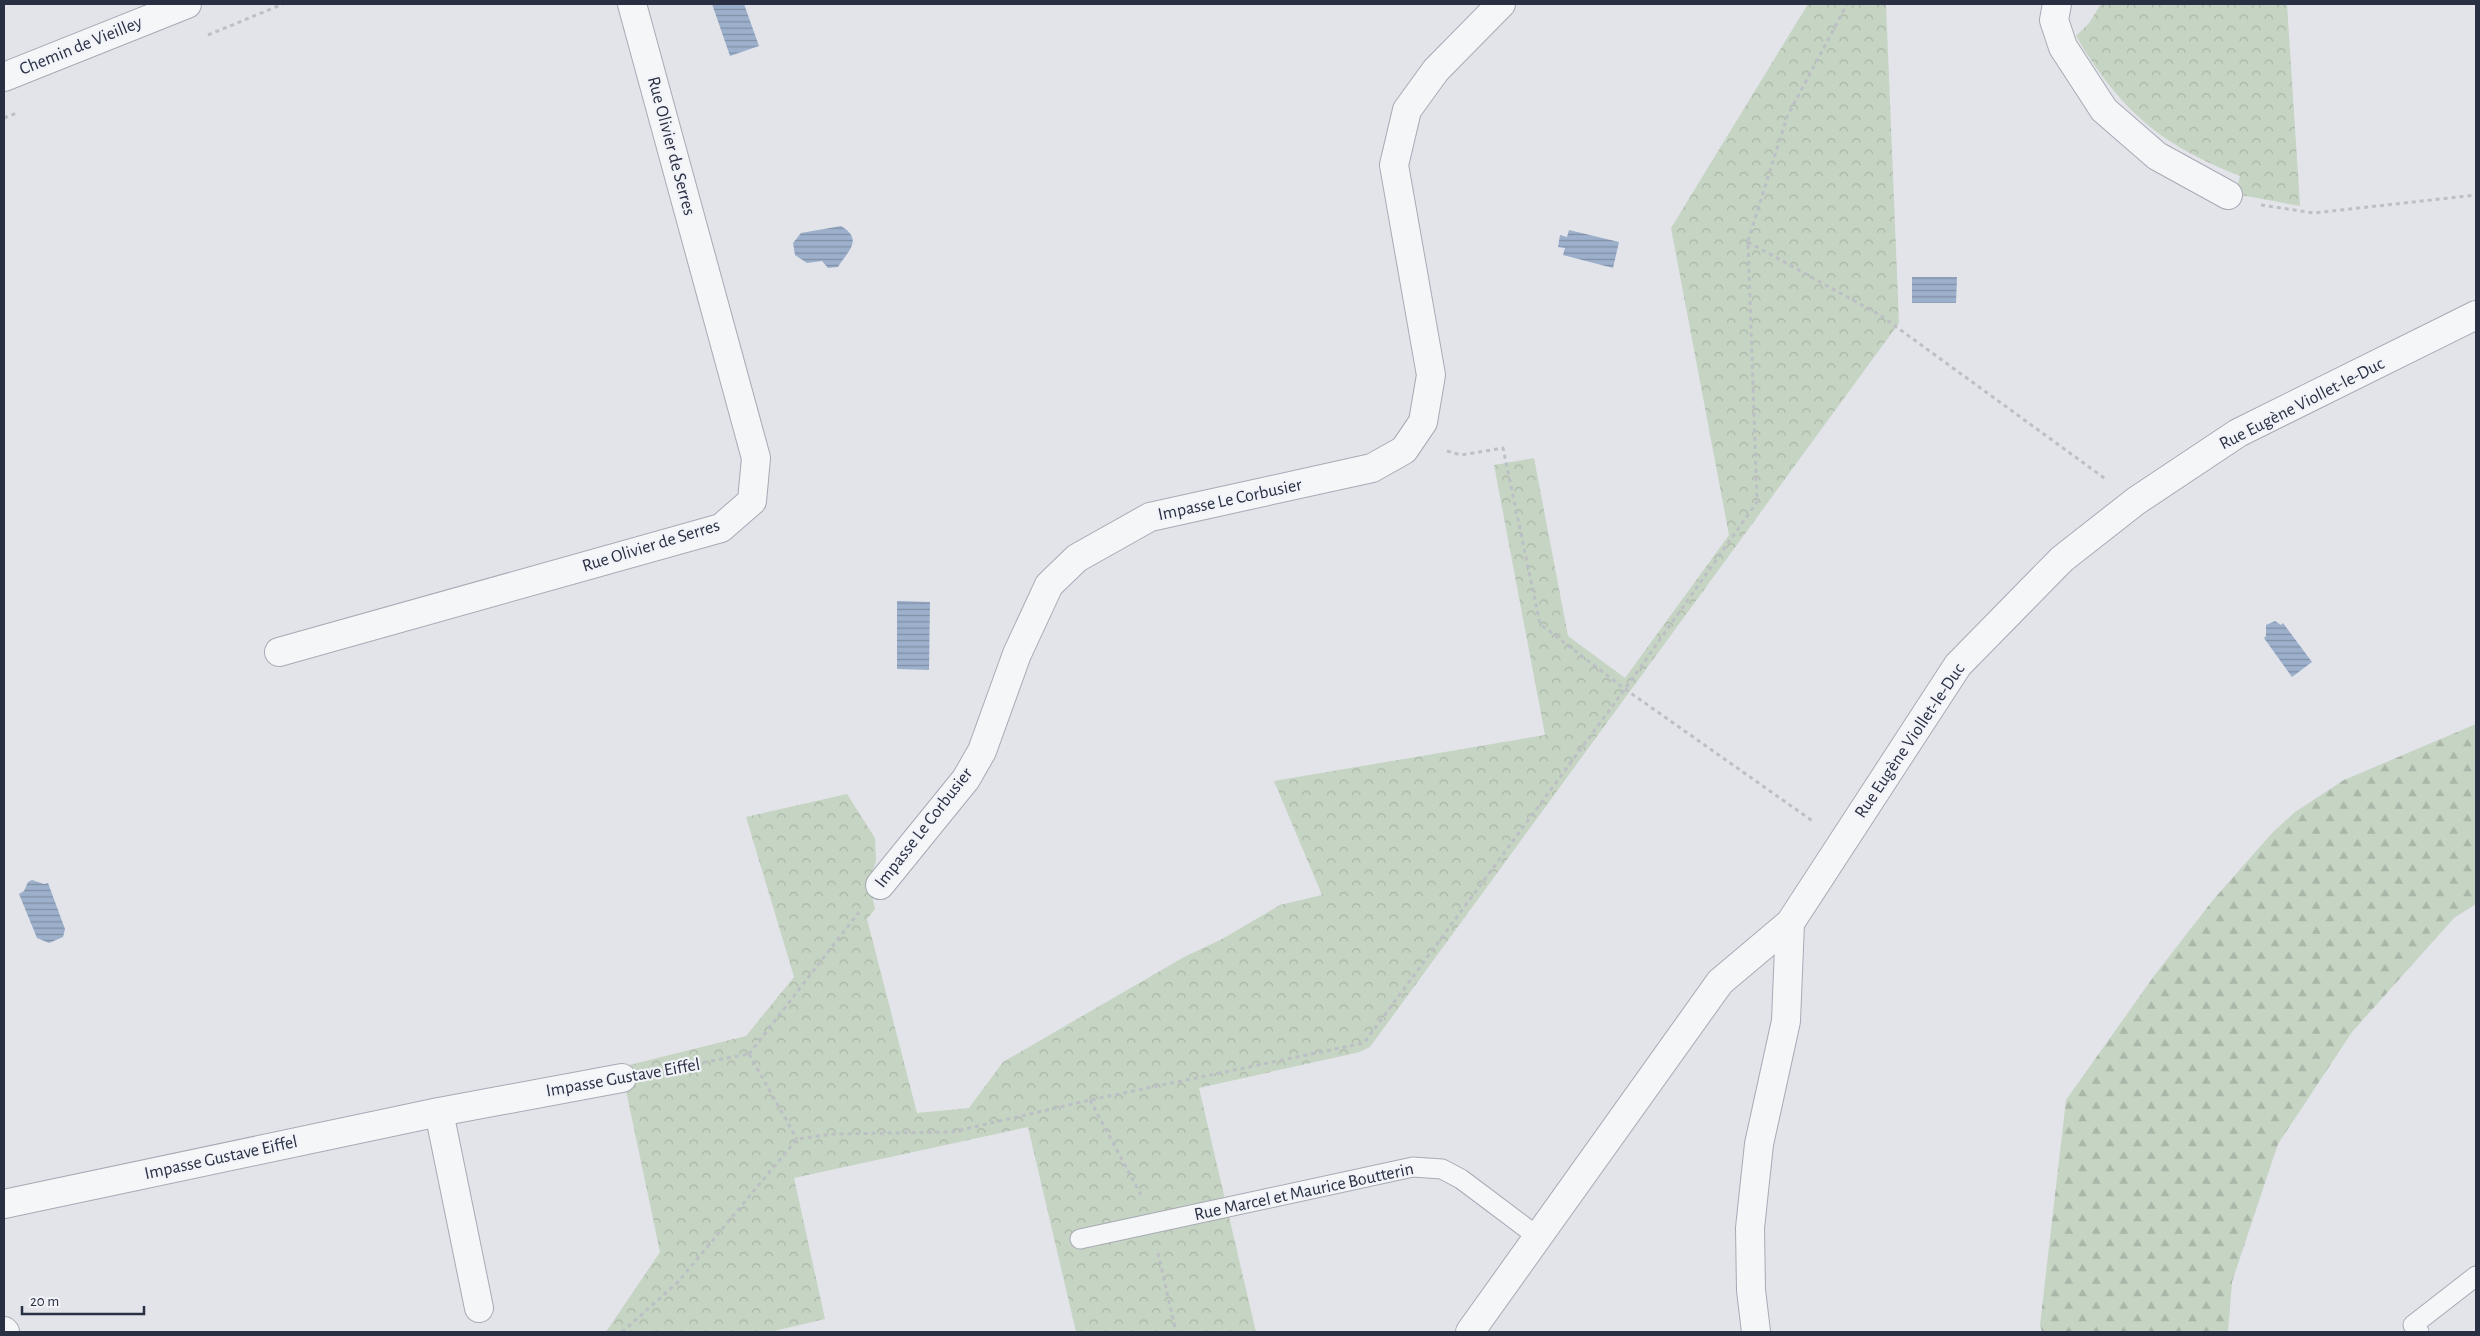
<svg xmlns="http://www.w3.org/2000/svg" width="2480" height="1336" font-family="'Alegreya Sans',sans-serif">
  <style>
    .forest { fill: url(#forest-firs) }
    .park { fill: url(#park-crowns) }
    .water { fill: url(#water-rules) }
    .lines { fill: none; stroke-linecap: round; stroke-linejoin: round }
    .service-casing { stroke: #a7aab5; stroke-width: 21 }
    .minor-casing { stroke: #a7aab5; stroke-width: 30 }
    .path { stroke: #bcbfc5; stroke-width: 3; stroke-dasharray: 4 4; stroke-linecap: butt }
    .service { stroke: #f5f6f8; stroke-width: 19 }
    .minor { stroke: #f5f6f8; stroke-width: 28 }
    .labels { text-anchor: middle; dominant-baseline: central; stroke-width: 4.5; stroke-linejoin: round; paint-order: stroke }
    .street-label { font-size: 18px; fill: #293043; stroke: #f1f3f8 }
  </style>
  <defs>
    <pattern id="forest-firs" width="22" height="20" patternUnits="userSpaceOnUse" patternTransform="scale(1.25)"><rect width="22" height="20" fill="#c6d4c3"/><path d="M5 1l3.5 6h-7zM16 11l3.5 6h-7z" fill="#aab6a9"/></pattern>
    <pattern id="park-crowns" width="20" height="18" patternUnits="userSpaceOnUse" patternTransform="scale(1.25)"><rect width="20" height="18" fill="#c6d4c3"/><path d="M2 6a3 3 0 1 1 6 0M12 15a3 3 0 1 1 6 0" fill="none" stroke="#aab6a9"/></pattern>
    <pattern id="water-rules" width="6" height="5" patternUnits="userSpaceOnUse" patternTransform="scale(1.25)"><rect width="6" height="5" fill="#9cafcb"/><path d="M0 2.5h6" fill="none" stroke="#7f8fa6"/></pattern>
  </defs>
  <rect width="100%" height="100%" fill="#e2e4ea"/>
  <path class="forest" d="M 2476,724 L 2476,904 L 2454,918 L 2352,1032 L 2278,1144 L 2232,1282 L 2228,1332 L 2042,1332 L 2040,1325 L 2066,1100 L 2154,976 L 2213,900 L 2273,832 L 2295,812 L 2344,780 Z"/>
  <path class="park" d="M 1808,4 L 1886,4 L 1899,323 L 1370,1047 L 1360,1052 L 1199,1088 L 1256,1332 L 1076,1332 L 1028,1127 L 794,1178 L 825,1319 L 770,1332 L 606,1332 L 660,1252 L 621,1067 L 746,1036 L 794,977 L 746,817 L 847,794 L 875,838 L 876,861 L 869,882 L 875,909 L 867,919 L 917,1113 L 969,1108 L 1003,1062 L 1184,957 L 1222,939 L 1280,905 L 1322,895 L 1274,781 L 1545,735 L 1494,465 L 1534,458 L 1568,636 L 1625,678 L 1729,535 L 1671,228 Z
    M 2101,4 L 2287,4 L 2300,206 L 2235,194 L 2240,176 C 2159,144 2120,110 2076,36 L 2089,23 Z"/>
  <path class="water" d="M 712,4 L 744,4 L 759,46 L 730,56 Z
    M 841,226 C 865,240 846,253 838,267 L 828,268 L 822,261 L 807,263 L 795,255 L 793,243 L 801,233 Z
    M 1569,230 L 1619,242 L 1613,268 L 1563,255 L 1565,248 L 1558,247 L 1560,235 L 1567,237 Z
    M 1912,277 L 1957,277 L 1956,303 L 1912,303 Z
    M 897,601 L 930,602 L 929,670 L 897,669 Z
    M 2275,621 L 2281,625 L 2283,623 L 2312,662 L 2292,677 L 2264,638 L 2266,636 L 2266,625 Z
    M 32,880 L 44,884 L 48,883 L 65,929 L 63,937 L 49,943 L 37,938 L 19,894 L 24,891 L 28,882 Z"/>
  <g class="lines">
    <defs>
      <path id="service" d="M 1080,1239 L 1413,1167 L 1442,1169 L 1461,1179 L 1538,1237
        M 2419,1332 L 2413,1325 L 2476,1276"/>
      <path id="minor" d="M 2057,4 L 2054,20 L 2063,47 L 2104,110 L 2157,156 L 2228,195
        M 4,77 L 187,4
        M 279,652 L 721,528 L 752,501 L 756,458 L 632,4
        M 880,885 L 966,779 L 982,751 L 1017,654 L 1049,585 L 1077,558 L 1150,517 L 1372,468 L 1404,450 L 1423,422 L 1431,375 L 1394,165 L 1407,110 L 1436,70 L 1501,4
        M 439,1112 L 479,1308
        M 4,1204 L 439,1112 L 622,1078
        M 4,1331 L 5,1332
        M 1470,1332 L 1720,982 L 1790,923
        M 1756,1332 L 1751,1290 L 1750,1228 L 1759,1144 L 1786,1021 L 1790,923 L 1958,665 L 2062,559 L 2136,501 L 2238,433 L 2476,315"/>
    </defs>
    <use href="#service" class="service-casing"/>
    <use href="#minor" class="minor-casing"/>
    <path class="path" d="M 208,35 L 283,4
      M 4,118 L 19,112
      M 2261,205 L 2314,213 L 2476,195
      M 1748,242 L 1880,315 L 2107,480
      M 1447,451 L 1461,455 L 1503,448 L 1540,624 L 1625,689 L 1814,822
      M 749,1054 L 859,912
      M 749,1054 L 797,1139
      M 656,1071 L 749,1054
      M 1090,1100 L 1141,1195
      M 1158,1253 L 1176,1332
      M 622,1332 L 678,1282 L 797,1139 L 833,1134 L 952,1132 L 1090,1100 L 1364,1043 L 1625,689 L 1757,502 L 1748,241 L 1787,117 L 1847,4"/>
    <use href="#service" class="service"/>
    <use href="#minor" class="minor"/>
  </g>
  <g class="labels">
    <g class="street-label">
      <text transform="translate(81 46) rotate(-22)">Chemin de Vieilley</text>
      <text transform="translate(671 146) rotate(75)">Rue Olivier de Serres</text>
      <text transform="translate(2302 404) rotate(-27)">Rue Eugène Viollet-le-Duc</text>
      <text transform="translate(1230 500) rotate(-12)">Impasse Le Corbusier</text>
      <text transform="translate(651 546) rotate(-17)">Rue Olivier de Serres</text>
      <text transform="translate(1910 741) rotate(-56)">Rue Eugène Viollet-le-Duc</text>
      <text transform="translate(924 828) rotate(-52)">Impasse Le Corbusier</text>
      <text transform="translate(623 1078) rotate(-10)">Impasse Gustave Eiffel</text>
      <text transform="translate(221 1158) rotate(-12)">Impasse Gustave Eiffel</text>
      <text transform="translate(1304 1192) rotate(-12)">Rue Marcel et Maurice Boutterin</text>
    </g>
  </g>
  <rect width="2480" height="1336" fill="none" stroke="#293043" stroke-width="10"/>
  <path d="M22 1306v8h122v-8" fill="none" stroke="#293043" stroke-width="2.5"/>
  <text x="30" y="1306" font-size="15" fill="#293043" stroke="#f1f3f8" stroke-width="4" paint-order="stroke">20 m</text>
</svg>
